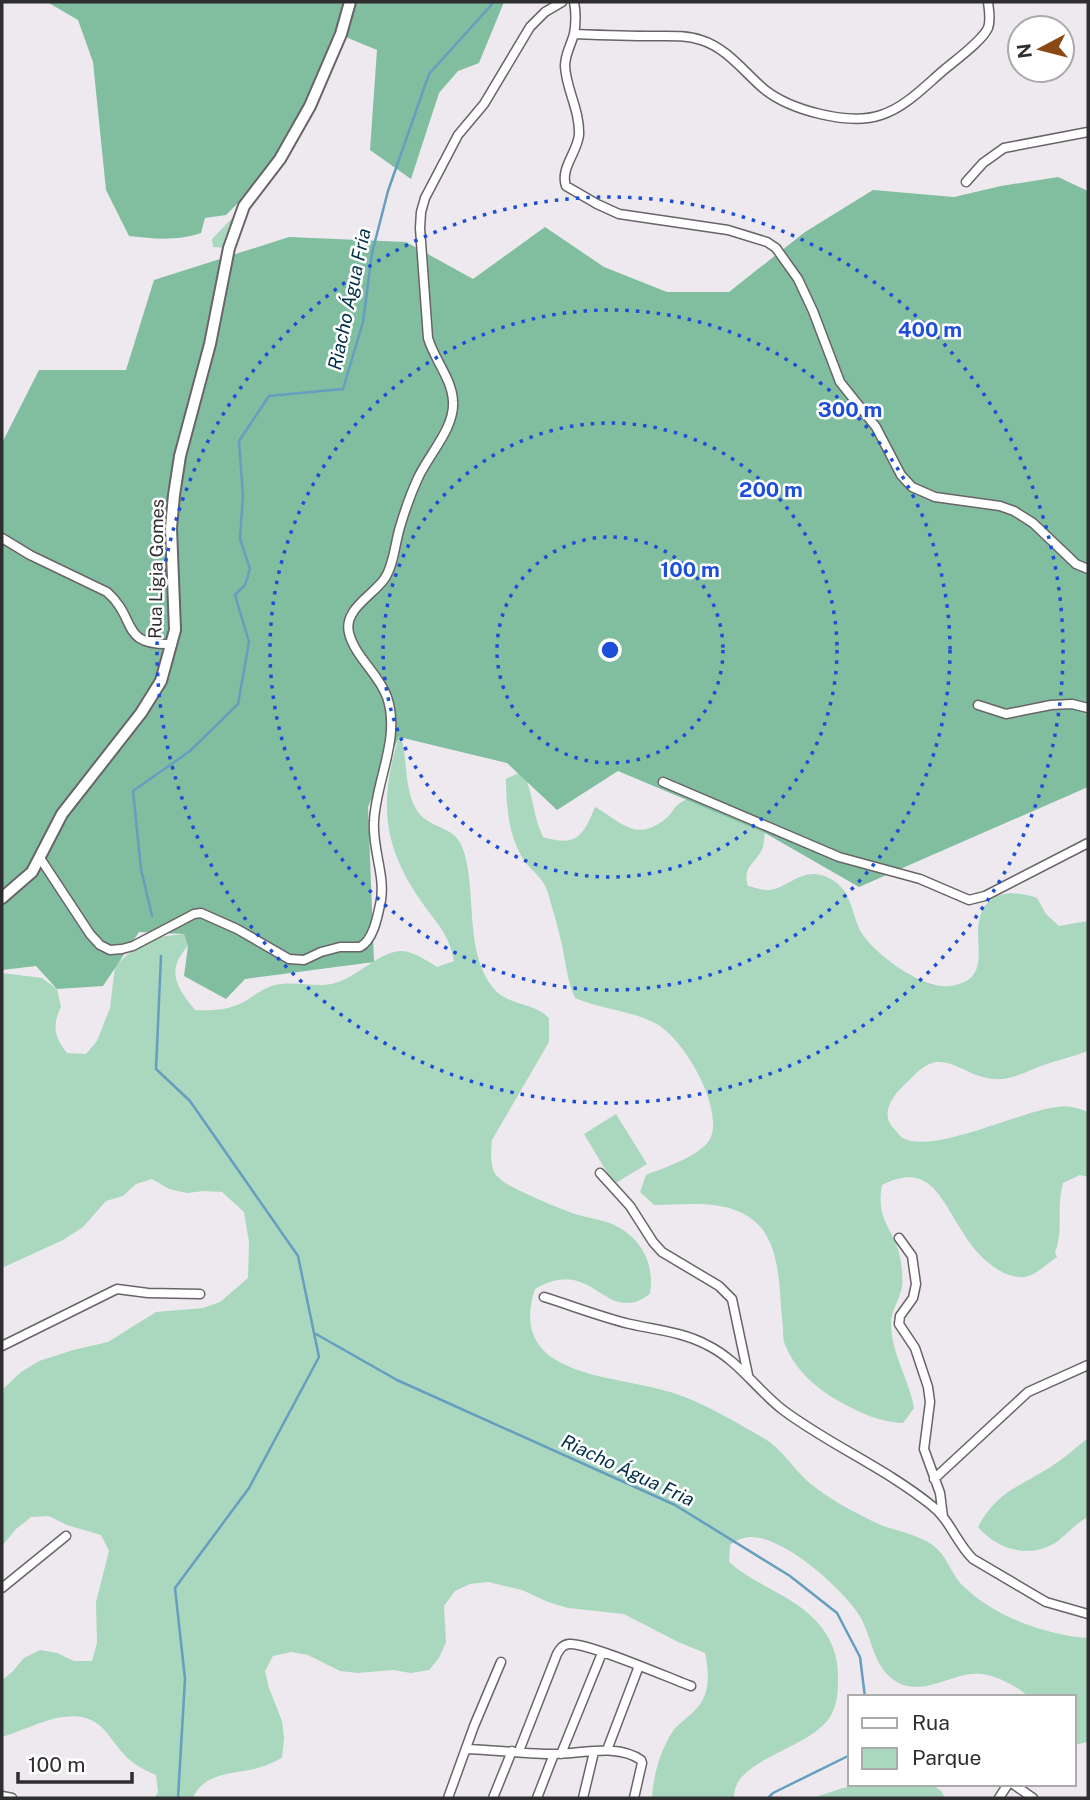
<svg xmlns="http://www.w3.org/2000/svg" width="1090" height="1800" font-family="'Public Sans',sans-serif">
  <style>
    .green { fill: #a9d8bf }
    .forest { fill: #80be9f }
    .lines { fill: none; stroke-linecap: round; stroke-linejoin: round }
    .stream { stroke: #669ec0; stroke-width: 2.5 }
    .street-casing { stroke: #686469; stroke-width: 11 }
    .secondary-casing { stroke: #686469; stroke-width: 14 }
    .street { stroke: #fff; stroke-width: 8 }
    .secondary { stroke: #fff; stroke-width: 10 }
    .ring { fill: none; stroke: #1d4ed8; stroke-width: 3.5; stroke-dasharray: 3.5 7 }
    .labels { text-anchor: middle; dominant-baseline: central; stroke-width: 5; stroke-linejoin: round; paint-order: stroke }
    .street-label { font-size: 18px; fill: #2e2d2f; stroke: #fff }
    .water-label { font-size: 19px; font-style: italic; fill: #003048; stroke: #fff }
    .centre { fill: #1d4ed8; stroke: #fff; stroke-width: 3.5 }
    .ring-label { font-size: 21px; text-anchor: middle; font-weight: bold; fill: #1d4ed8; stroke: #fff; stroke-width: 5; stroke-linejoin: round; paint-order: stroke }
  </style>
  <rect width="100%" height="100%" fill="#ede9ee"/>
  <path class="green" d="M 244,206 L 229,248 L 213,247 L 212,239 Z
    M 399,737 L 403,744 C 407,764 405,794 418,812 C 432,831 456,824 464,852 C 477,895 464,951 493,988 C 508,1006 533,1002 549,1018 L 549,1042 L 492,1140 C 491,1151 490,1161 494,1172 C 499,1181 515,1189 525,1193 C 541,1201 558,1208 575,1214 C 587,1218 600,1219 612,1224 C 641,1237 655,1263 650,1294 C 646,1296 640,1301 635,1302 C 600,1311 587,1258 535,1289 C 505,1381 621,1374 676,1394 C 698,1401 719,1413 739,1424 C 749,1430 761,1436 771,1443 C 787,1456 799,1476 816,1488 C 836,1503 859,1515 881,1525 C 897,1531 916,1534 931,1544 C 947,1554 950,1573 963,1586 C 995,1617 1045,1635 1088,1638 L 1087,1742 L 1074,1745 L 1074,1697 L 1029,1697 C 1017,1686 997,1676 982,1674 C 953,1670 922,1700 894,1680 C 872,1665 872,1635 859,1615 C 843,1589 777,1529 744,1538 C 739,1539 734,1542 730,1545 L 729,1562 C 756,1586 793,1595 817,1622 C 831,1637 838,1656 838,1676 C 838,1687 838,1698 834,1709 C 819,1750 733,1755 734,1798 L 652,1798 C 653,1777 660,1750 673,1731 C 679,1723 689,1717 696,1709 C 711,1694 709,1672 705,1653 L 678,1642 L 624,1614 L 568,1608 L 548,1602 L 522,1590 L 488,1582 L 470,1584 L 455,1591 L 444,1606 L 446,1642 L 439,1658 L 429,1670 L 411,1673 L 393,1670 L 358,1673 L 340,1671 L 308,1655 L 291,1652 L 273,1656 L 265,1671 L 269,1688 L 282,1721 L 284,1738 L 282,1758 C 275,1761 268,1765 261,1767 C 236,1775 205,1770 193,1798 L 155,1798 L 158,1792 L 156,1775 C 128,1763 125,1756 107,1733 C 80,1698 35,1727 2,1737 L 2,1680 L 12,1672 L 24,1658 L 40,1650 L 57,1653 L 74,1661 L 92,1661 L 97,1643 L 96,1602 L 109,1551 L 101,1535 L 67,1525 L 49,1516 L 31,1517 L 16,1529 L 2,1546 L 2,1390 L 21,1372 L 39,1361 L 73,1350 L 108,1342 L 156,1312 L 203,1308 L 220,1302 L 248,1278 L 249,1242 L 244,1212 L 222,1192 L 204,1191 L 187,1193 L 169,1189 L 152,1179 L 136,1184 L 123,1196 L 106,1201 L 83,1227 L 63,1240 L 2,1268 L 2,973 L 42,978 L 57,989 L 61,1007 C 52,1026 54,1036 67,1053 L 86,1054 L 97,1041 L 110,1008 L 115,966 L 128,954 L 159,937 L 184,934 L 188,946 C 165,971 177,988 195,1010 C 214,1011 231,1010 247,1000 C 258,993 268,985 281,984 C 299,982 319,988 335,983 C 359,977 385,945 408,952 C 418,955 428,961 437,967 L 454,961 C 449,933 436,923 421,901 C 382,845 379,800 399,737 Z
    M 523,771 C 533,793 533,816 543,837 C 576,847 583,837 595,807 C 619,820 635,843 664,820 C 676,811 671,806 688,799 L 765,833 C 764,838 764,846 762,850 C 754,864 742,868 748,886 C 754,887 763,891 769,890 C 792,887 805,862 834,881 C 852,892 852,916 861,932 C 874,954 923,990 950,986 C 994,980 972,943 980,917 C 988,890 1016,890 1037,898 L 1046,914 L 1059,926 L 1088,921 L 1088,1051 C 1072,1057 1054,1061 1038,1067 C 1026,1072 1016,1077 1003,1079 C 973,1081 959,1061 937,1062 C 924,1063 916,1074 907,1082 C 894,1095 877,1113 896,1131 C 898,1133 900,1137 903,1138 C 932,1155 1023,1110 1057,1107 C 1068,1105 1078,1108 1088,1112 L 1088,1177 L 1080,1175 L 1063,1183 C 1056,1210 1064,1227 1055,1253 L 1057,1257 C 1048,1263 1036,1275 1025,1277 C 1014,1278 1002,1273 994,1267 C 981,1258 970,1245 962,1231 C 940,1198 930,1161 882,1185 C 875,1223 896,1229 901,1262 C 902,1272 904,1285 900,1294 C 896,1306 891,1312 891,1325 C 892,1355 909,1379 914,1408 L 903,1423 C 879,1422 858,1412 837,1400 C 816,1388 796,1370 786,1347 C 783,1341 783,1333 783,1326 C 778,1290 783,1239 749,1217 C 722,1199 684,1205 654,1205 L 640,1192 L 646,1175 C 663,1168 704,1155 711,1137 C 723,1105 682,1035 653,1022 C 628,1010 600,1009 575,998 C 567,980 566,964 562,945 C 558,928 553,910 548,893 C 543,878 535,874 526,863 C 509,840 506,807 506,779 Z
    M 616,1114 L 647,1164 L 614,1184 L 584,1134 Z
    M 1088,1438 L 1088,1517 C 1076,1523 1068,1533 1058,1541 C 1030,1560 998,1550 978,1527 C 995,1495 1015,1488 1044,1471 C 1060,1462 1074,1449 1088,1438 Z
    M 865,1784 L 932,1784 L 941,1791 L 945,1798 L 812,1798 L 843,1788 Z"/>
  <path class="forest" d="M 47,2 L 504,2 L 479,63 L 458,71 L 439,93 L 411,179 L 370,150 L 377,50 L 341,35 L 292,132 L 252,189 L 226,215 L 205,218 L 201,233 C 177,241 155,239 129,236 L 106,190 L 93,62 L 78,20 Z
    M 1058,177 L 1088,191 L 1088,787 L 859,887 L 765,833 L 618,771 L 557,810 L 507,763 L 399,737 L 368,807 L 374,962 L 245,979 L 226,999 L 184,976 L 188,946 L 184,934 L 139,932 L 103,986 L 57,989 L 36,966 L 2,970 L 2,443 L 39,370 L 126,370 L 154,280 L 289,237 L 406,242 L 473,279 L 545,227 L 604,267 L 667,292 L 729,292 L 805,232 L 873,190 L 954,197 L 1001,186 Z"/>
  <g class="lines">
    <path class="stream" d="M 152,916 L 141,869 L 133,791 L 190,751 L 238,704 L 249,642 L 235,595 L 245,585 L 250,569 L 240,539 L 243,496 L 239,441 L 269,396 L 343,389 L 363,322 L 372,253 L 388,191 L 429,74 L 494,2
      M 161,956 L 156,1069 L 190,1101 L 298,1256 L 319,1357 L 249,1488 L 175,1588 L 185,1679 L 178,1798
      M 316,1334 L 397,1380 L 675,1505 L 790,1576 L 837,1613 L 860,1657 L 865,1697
      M 768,1798 L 773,1793 L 848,1756 L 850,1751"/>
    <defs>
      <path id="street" d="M 574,2 C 576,11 576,25 574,34 C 571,45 565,54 565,66 C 566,89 580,110 579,135 C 577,153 560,168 566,186 L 597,204 L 619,214 L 728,230 L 767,242 L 776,248 L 798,279 L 813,311 L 840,382 L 876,427 L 901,475 L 912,487 L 935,497 L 1000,506 L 1014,511 L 1033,523 L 1076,564 L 1088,569
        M 574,34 C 600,35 627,36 654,36 C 670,36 686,35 701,40 C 727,48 744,72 764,89 C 790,110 849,126 881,115 C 906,107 926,85 945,69 C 957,59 982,41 988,28 C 991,20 989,10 988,2
        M 966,182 L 983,163 L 1004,148 L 1088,132
        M 2,538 L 30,555 L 107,592 C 138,619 119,646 172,644
        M 978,705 L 1006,714 L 1051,705 L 1072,704 L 1088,708
        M 663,782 L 839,857 L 920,879 L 969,900 L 985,896 L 1088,843
        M 40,858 L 90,934 L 100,945 L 110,950 L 122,949 L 133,946 L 194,914 L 201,913 L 237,929 L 289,959 L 304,960 L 321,952 L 340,947 L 360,947 C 374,940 378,914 381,900 C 385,874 372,848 374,821 C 376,780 401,738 387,697 C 379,674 355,657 349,633 C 343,609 374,595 385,578 C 394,564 395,543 400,527 C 405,510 411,493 418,478 C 429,454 455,428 453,401 C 452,379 434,359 428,338 L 420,228 L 421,212 L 425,198 L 458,135 L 484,104 L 530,27 L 545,12 L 562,2
        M 600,1173 L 630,1206 L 653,1242 L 662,1252 L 719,1286 L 732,1299 L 748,1375
        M 899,1238 L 912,1256 L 916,1284 L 913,1298 L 900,1316 L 899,1324 L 915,1348 L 928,1387 L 930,1402 L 924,1449 L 940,1493 L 943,1517
        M 544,1297 C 573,1306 601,1317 630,1324 C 656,1330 683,1332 707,1345 C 738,1360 756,1389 783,1410 C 830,1445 885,1468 931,1505 C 950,1519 956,1543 973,1559 L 1046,1602 L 1088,1614
        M 2,1346 L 117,1289 L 148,1293 L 200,1294
        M 934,1479 L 1028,1392 L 1088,1365
        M 2,1588 L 66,1536
        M 466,1749 C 495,1750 525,1754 555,1754 C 582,1754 617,1743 641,1760 L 642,1763 L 634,1798
        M 607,1750 L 639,1666
        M 519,1751 L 557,1654 C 560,1649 562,1645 569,1644 C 587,1642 669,1678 691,1686
        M 561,1754 L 602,1653
        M 1013,1784 L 1033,1798
        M 2,1796 L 12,1798
        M 448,1798 L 474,1726 L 501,1662
        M 493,1798 L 512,1751
        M 537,1798 L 554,1754
        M 583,1798 L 594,1752
        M 999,1798 L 1008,1784"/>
      <path id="secondary" d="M 2,898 L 32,872 L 62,814 L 141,713 L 161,681 L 175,630 L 171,528 L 174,495 L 180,456 L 210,344 L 229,248 L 244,206 L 280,159 L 310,106 L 341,34 L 350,2"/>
    </defs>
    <use href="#street" class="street-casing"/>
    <use href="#secondary" class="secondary-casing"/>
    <use href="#street" class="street"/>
    <use href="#secondary" class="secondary"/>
  </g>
  <g class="ring">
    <circle cx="610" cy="650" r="113"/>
    <circle cx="610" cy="650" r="227"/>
    <circle cx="610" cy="650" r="340"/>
    <circle cx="610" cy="650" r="453"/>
  </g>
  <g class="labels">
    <g class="street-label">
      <text transform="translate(156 569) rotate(-89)">Rua Ligia Gomes</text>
    </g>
    <g class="water-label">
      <text transform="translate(349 299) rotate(-78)">Riacho Água Fria</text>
      <text transform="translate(628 1470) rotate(25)">Riacho Água Fria</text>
    </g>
  </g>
  <circle cx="610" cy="650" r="10" class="centre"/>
  <g class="ring-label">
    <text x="930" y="337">400 m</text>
    <text x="850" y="417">300 m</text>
    <text x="771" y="497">200 m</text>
    <text x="690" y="577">100 m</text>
  </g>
  <rect width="1090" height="1800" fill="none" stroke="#2e2d2f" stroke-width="7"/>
  <rect x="848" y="1695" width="228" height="91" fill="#ffffff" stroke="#ababac" stroke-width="2"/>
  <rect x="862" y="1718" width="35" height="10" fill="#ffffff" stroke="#ababac" stroke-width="2"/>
  <text x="912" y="1730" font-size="21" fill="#2e2d2f">Rua</text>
  <rect x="862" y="1748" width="35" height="21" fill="#a9d8bf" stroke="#ababac" stroke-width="2"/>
  <text x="912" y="1765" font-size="21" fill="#2e2d2f">Parque</text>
  <g transform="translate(1041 49) rotate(263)"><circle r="33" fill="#ffffff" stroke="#ababac" stroke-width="2"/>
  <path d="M0-5L12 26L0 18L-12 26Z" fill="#8a4914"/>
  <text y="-10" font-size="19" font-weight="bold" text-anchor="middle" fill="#2e2d2f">N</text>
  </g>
  <path d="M18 1772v10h114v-10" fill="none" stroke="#2e2d2f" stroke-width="3.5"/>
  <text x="28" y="1772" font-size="21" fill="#2e2d2f" stroke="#ffffff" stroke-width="5" paint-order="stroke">100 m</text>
</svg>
